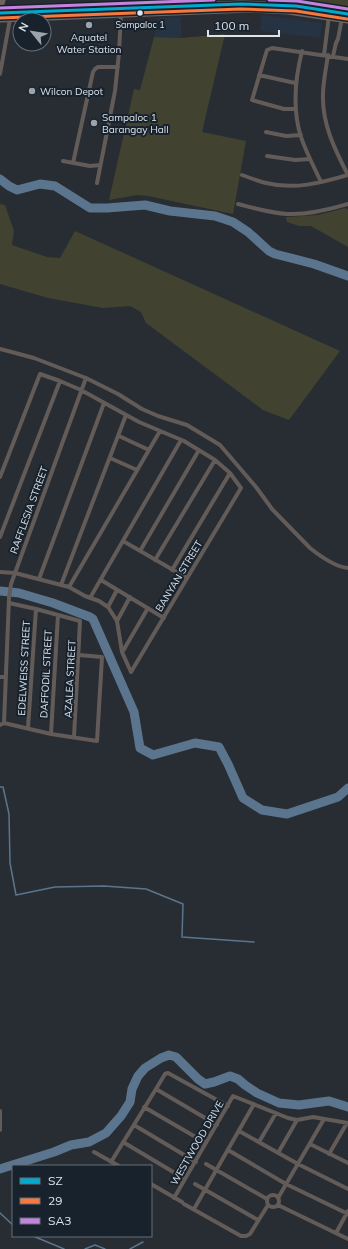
<svg xmlns="http://www.w3.org/2000/svg" width="348" height="1249" font-family="Mulish,sans-serif">
  <style>
    .built { fill: #253343 }
    .green { fill: #414330 }
    .lines { fill: none; stroke-linecap: round; stroke-linejoin: round }
    .stream { stroke: #5b758f; stroke-width: 1.5 }
    .river { stroke: #5b758f; stroke-width: 9 }
    .minor { stroke: #635b58; stroke-width: 4 }
    .primary { stroke: #71635e; stroke-width: 7 }
    .bus-1-casing { stroke: #18222d; stroke-width: 6 }
    .bus-2-casing { stroke: #18222d; stroke-width: 6 }
    .bus-3-casing { stroke: #18222d; stroke-width: 6 }
    .bus-1 { stroke: #00a9ce; stroke-width: 3 }
    .bus-2 { stroke: #f6793e; stroke-width: 3 }
    .bus-3 { stroke: #c483df; stroke-width: 3 }
    .bus-dot { fill: #dce3eb; stroke: #18222d; stroke-width: 1.5 }
    .poi-dot { fill: #9da3ab; stroke: #18222d; stroke-width: 1.5 }
    .labels { text-anchor: middle; dominant-baseline: central; stroke-width: 4; stroke-linejoin: round; paint-order: stroke }
    .bus-label { font-size: 9px; fill: #dce3eb; stroke: #18222d }
    .poi-label { font-size: 10px; fill: #dce3eb; stroke: #18222d; text-anchor: start }
    .street-label { font-size: 10px; fill: #dce3eb; stroke: #18222d }
  </style>
  <rect width="100%" height="100%" fill="#272d33"/>
  <path class="built" d="M 262,15 L 322,23 L 320,38 L 260,31 Z
    M 181,17 L 181,38 L 154,37 L 158,18 Z"/>
  <path class="green" d="M 294,0 L 348,0 L 348,9 L 294,1 Z
    M 225,34 L 202,132 L 246,141 L 233,214 L 148,196 L 137,195 L 109,200 L 134,89 L 140,90 L 154,37 L 181,38 Z
    M 0,204 L 5,205 L 14,231 L 12,245 L 47,257 L 60,258 L 75,231 L 340,351 L 289,420 L 263,410 L 146,323 L 141,312 L 130,306 L 103,308 L 48,298 L 0,284 Z
    M 345,208 L 348,209 L 348,247 L 311,226 L 299,226 L 287,222 L 286,217 L 318,215 Z"/>
  <g class="lines">
    <path class="stream" d="M 0,787 L 3,787 L 9,814 L 10,863 L 16,895 L 55,887 L 104,886 L 146,889 L 183,904 L 182,937 L 254,942
      M 0,1213 L 13,1225
      M 33,1236 L 64,1249
      M 85,1249 L 95,1245 L 105,1249
      M 130,1249 L 143,1242"/>
    <path class="river" d="M 0,179 L 9,186 L 17,190 L 40,184 L 55,186 L 90,208 L 107,208 L 145,205 L 170,211 L 215,216 L 233,222 L 248,232 L 269,251 L 275,254 L 314,264 L 348,276
      M 0,591 L 19,593 L 53,603 L 90,617 L 93,619 L 134,712 L 140,748 L 153,755 L 195,743 L 219,747 L 228,764 L 243,798 L 262,810 L 287,814 L 338,797 L 348,788
      M 0,1169 L 54,1152 L 71,1145 L 89,1142 L 106,1133 L 121,1116 L 130,1102 L 132,1089 L 138,1076 L 145,1068 L 161,1058 L 169,1055 L 176,1057 L 198,1079 L 205,1084 L 214,1082 L 230,1076 L 238,1079 L 245,1085 L 257,1093 L 279,1103 L 299,1105 L 329,1101 L 348,1107"/>
    <path class="minor" d="M 302,51 C 295,79 292,109 301,137 C 306,152 314,167 321,182
      M 324,55 L 329,16
      M 328,55 C 326,69 323,82 323,95 C 322,124 335,150 348,175
      M 333,56 L 336,43 L 338,39 L 342,18
      M 0,74 L 10,19
      M 259,75 L 295,83
      M 296,109 L 284,109 L 252,100 L 267,50 L 272,48 L 348,59
      M 266,132 L 286,136 L 301,135
      M 267,156 L 295,160 L 310,159
      M 63,161 L 90,166 L 100,165
      M 73,163 L 93,72 L 95,69 L 98,67 L 118,67
      M 242,175 C 250,178 258,181 266,183 C 294,190 321,183 348,175
      M 97,183 L 115,91 L 119,53 L 121,13
      M 238,204 C 254,208 270,213 287,214 C 308,215 328,210 348,204
      M 0,349 L 34,358 L 86,378 L 118,394 L 142,409 L 158,416 L 187,425 L 220,445 L 256,487 L 272,509 L 310,548 C 320,556 335,567 348,568
      M 119,436 L 149,450
      M 110,458 L 137,470
      M 0,477 L 40,374 L 60,381 L 81,390 L 139,422 L 184,441 L 215,460 L 230,473 L 241,488 L 131,672
      M 0,537 L 60,381
      M 123,541 L 187,578
      M 140,551 L 199,450
      M 155,560 L 215,460
      M 172,570 L 230,473
      M 0,572 L 15,573 L 69,587 L 85,596 L 99,601 L 108,607 L 117,621 L 122,652 L 131,672
      M 39,579 L 104,403
      M 101,580 L 164,618
      M 61,585 L 126,415
      M 69,587 L 160,431
      M 90,598 L 181,440
      M 9,603 L 36,609 L 80,621 L 74,737
      M 108,607 L 117,590
      M 117,621 L 130,597
      M 123,651 L 148,608
      M 0,677 L 6,677
      M 4,723 L 9,598 L 11,584 L 86,378
      M 0,725 L 4,723 L 51,734 L 97,741 L 102,657 L 79,655
      M 28,728 L 36,609
      M 51,734 L 58,615
      M 156,1089 L 217,1125
      M 144,1107 L 206,1143
      M 0,1111 L 0,1130
      M 134,1125 L 196,1162
      M 239,1131 L 298,1164 L 348,1189
      M 123,1142 L 185,1179
      M 259,1142 L 276,1113
      M 310,1144 L 348,1163
      M 228,1150 L 286,1184 L 348,1214
      M 94,1152 L 119,1166
      M 278,1153 L 297,1120
      M 329,1154 L 347,1123
      M 111,1162 L 156,1089 L 165,1074 L 168,1073 L 228,1106
      M 206,1164 L 267,1199
      M 151,1184 L 182,1202
      M 195,1184 L 258,1220
      M267 1201a6 6 0 1 1 12 0a6 6 0 1 1-12 0Z
      M 174,1198 L 233,1096 L 288,1118 L 297,1120 L 313,1117 L 348,1123
      M 278,1198 L 324,1119
      M 184,1204 L 241,1236 L 246,1236 L 250,1234 L 268,1205
      M 278,1205 L 348,1239
      M 194,1209 L 254,1104
      M 336,1233 L 348,1211"/>
    <path class="primary" d="M 0,7 L 2,0
      M 0,13 L 241,4 L 296,6 L 348,14
      M 0,19 L 251,9 L 288,11 L 348,20"/>
    <defs>
      <path id="bus-1" d="M 0,13 L 241,4 L 296,6 L 348,14"/>
      <path id="bus-2" d="M 0,18 L 241,9 L 296,11 L 347,19"/>
      <path id="bus-3" d="M 269,0 L 297,1 L 348,9
        M 0,8 L 214,0"/>
    </defs>
    <use href="#bus-1" class="bus-1-casing"/>
    <use href="#bus-2" class="bus-2-casing"/>
    <use href="#bus-3" class="bus-3-casing"/>
    <use href="#bus-1" class="bus-1"/>
    <use href="#bus-2" class="bus-2"/>
    <use href="#bus-3" class="bus-3"/>
  </g>
  <circle class="bus-dot" cx="140" cy="13" r="3.5"/>
  <g class="poi-dot">
    <circle cx="89" cy="25" r="4"/>
    <circle cx="32" cy="91" r="4"/>
    <circle cx="94" cy="123" r="4"/>
  </g>
  <g class="labels">
    <g class="bus-label">
      <text x="140" y="24">Sampaloc 1</text>
    </g>
    <g class="poi-label">
      <text x="89" y="37" text-anchor="middle">Aquatel<tspan x="89" dy="12">Water Station</tspan></text>
      <text x="40" y="91">Wilcon Depot</text>
      <text x="102" y="117">Sampaloc 1<tspan x="102" dy="12">Barangay Hall</tspan></text>
    </g>
    <g class="street-label">
      <text transform="translate(29 510) rotate(-70)">RAFFLESIA STREET</text>
      <text transform="translate(179 576) rotate(-59)">BANYAN STREET</text>
      <text transform="translate(24 668) rotate(-87)">EDELWEISS STREET</text>
      <text transform="translate(46 674) rotate(-87)">DAFFODIL STREET</text>
      <text transform="translate(70 679) rotate(-87)">AZALEA STREET</text>
      <text transform="translate(197 1143) rotate(-60)">WESTWOOD DRIVE</text>
    </g>
  </g>
  <rect x="12" y="1165" width="140" height="72" fill="#18222d" stroke="#666f79"/>
  <rect x="20" y="1178" width="20" height="6" fill="#00a9ce" stroke="#666f79"/>
  <text x="48" y="1185" font-size="12" fill="#dce3eb">SZ</text>
  <rect x="20" y="1198" width="20" height="6" fill="#f6793e" stroke="#666f79"/>
  <text x="48" y="1205" font-size="12" fill="#dce3eb">29</text>
  <rect x="20" y="1218" width="20" height="6" fill="#c483df" stroke="#666f79"/>
  <text x="48" y="1225" font-size="12" fill="#dce3eb">SA3</text>
  <g transform="translate(32 32) rotate(300)"><circle r="19" fill="#18222d" stroke="#666f79"/>
  <path d="M0-3L7 15L0 10L-7 15Z" fill="#9da3ab"/>
  <text y="-6" font-size="11" font-weight="bold" text-anchor="middle" fill="#dce3eb">N</text>
  </g>
  <path d="M208 30v6h71v-6" fill="none" stroke="#dce3eb" stroke-width="2"/>
  <text x="214" y="30" font-size="12" fill="#dce3eb" stroke="#18222d" stroke-width="3" paint-order="stroke">100 m</text>
</svg>
